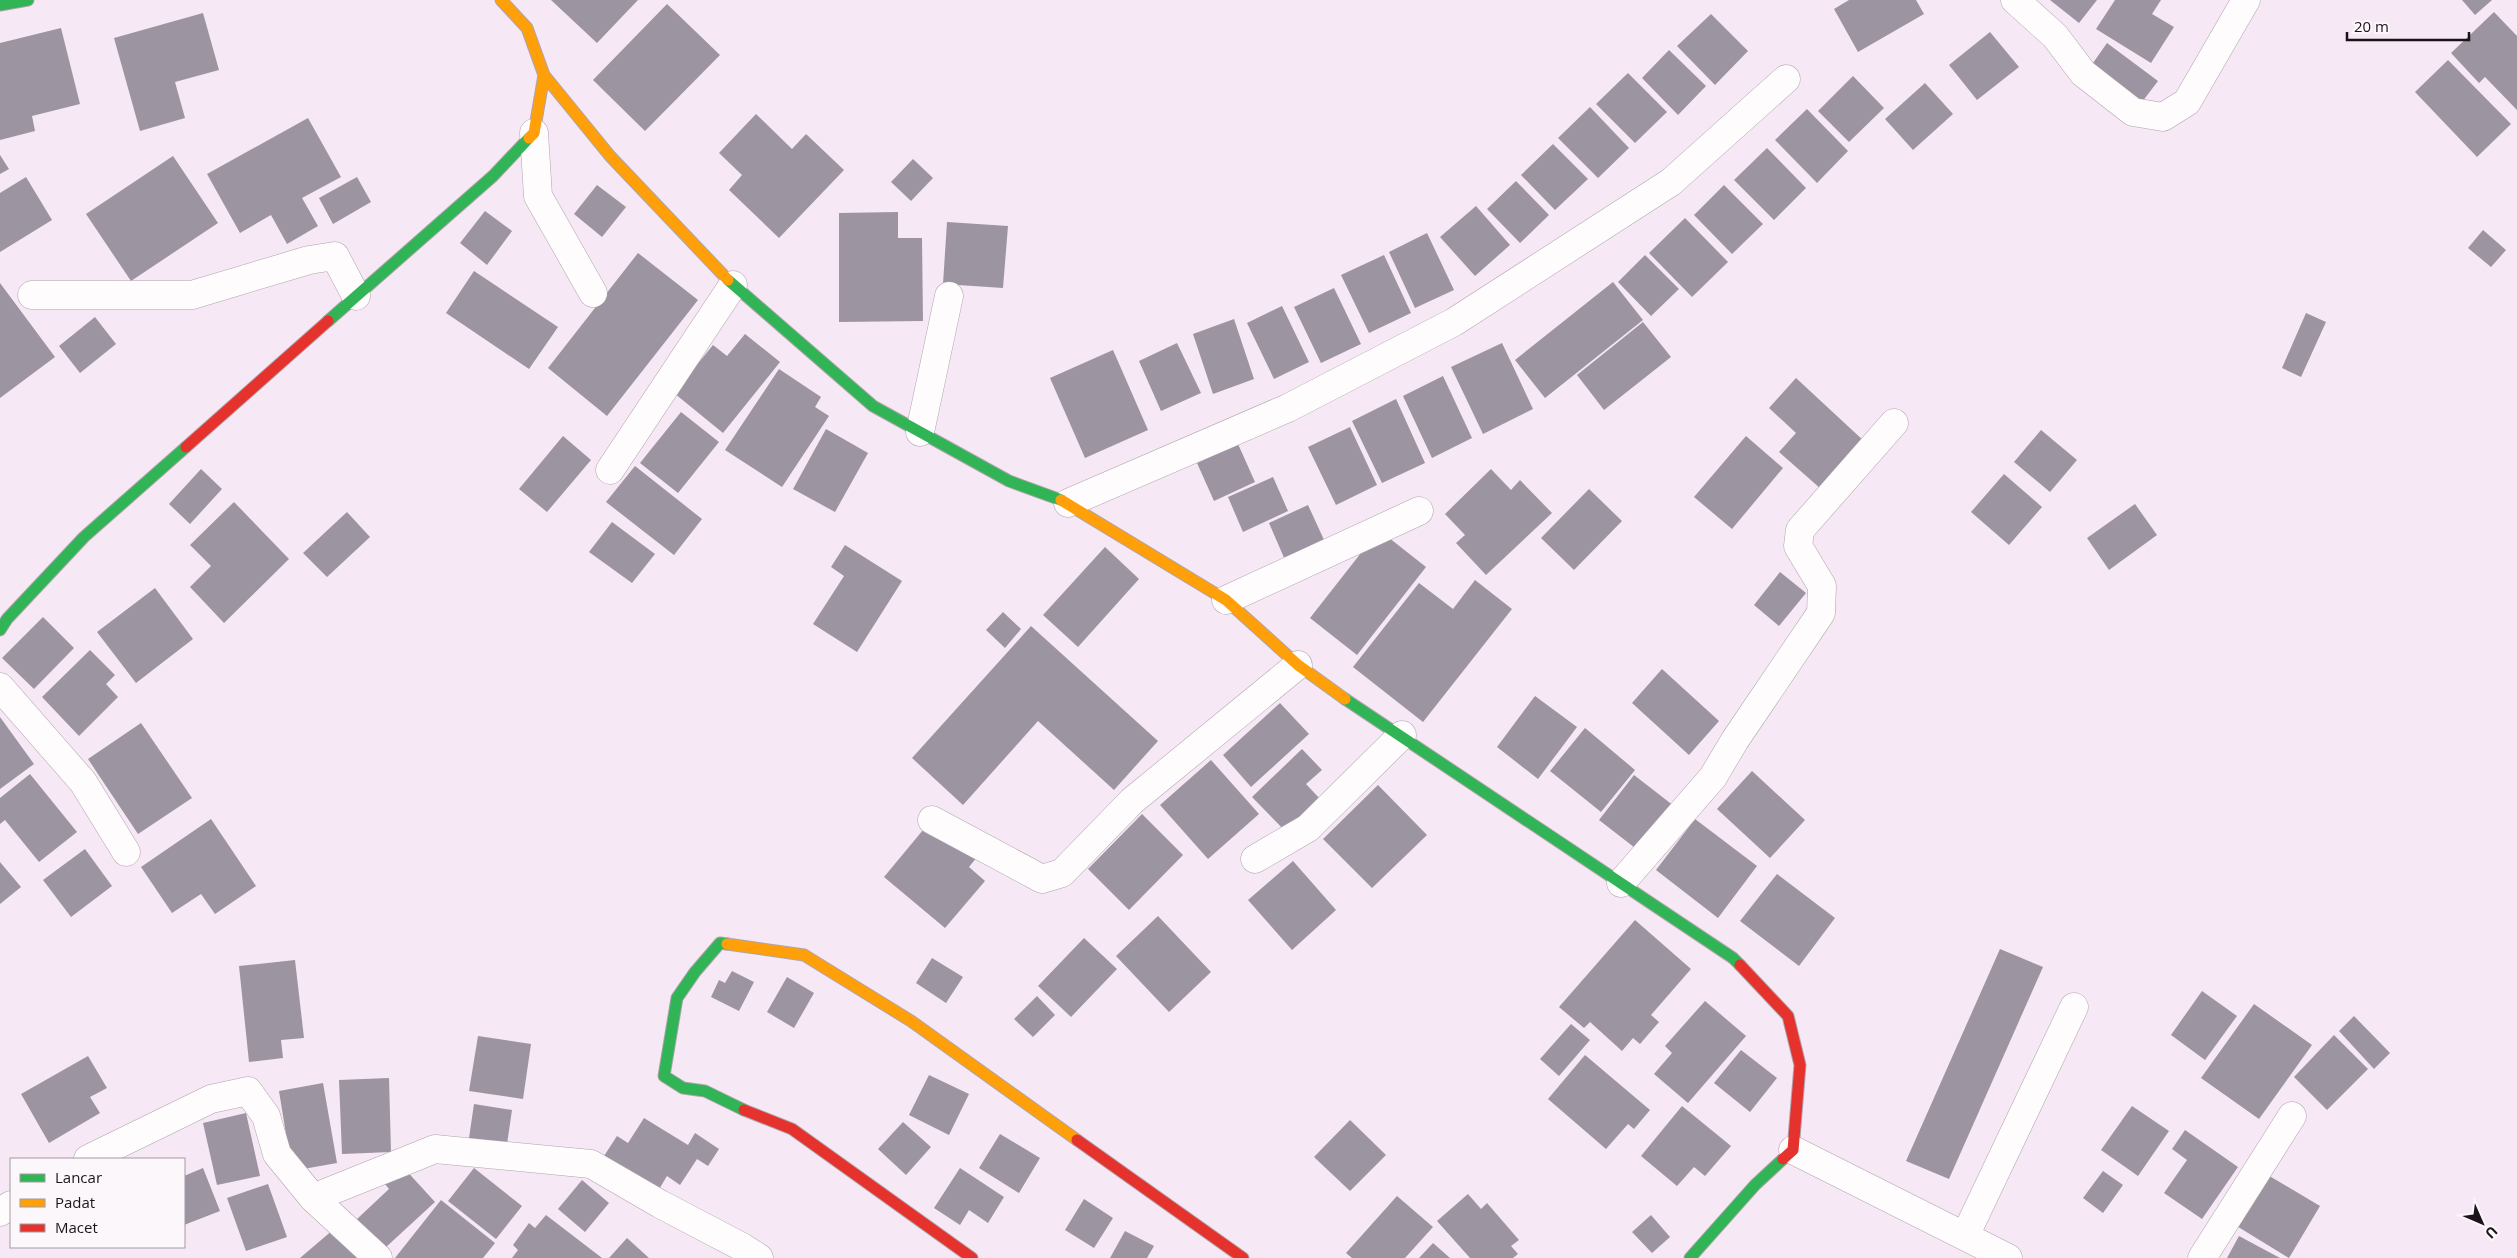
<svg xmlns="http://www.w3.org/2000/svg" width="2517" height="1258" font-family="'Open Sans',sans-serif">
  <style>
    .building { fill: #9c94a0 }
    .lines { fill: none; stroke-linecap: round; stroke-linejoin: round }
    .street-casing { stroke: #aea4ad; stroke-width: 29 }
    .fast-casing { stroke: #aea4ad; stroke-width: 13 }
    .slow-casing { stroke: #aea4ad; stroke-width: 13 }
    .jam-casing { stroke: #aea4ad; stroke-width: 13 }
    .street { stroke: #fefcfd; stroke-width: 28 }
    .fast { stroke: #30b455; stroke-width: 11 }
    .slow { stroke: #ff9f0a; stroke-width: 11 }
    .jam { stroke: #e5322d; stroke-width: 11 }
  </style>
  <rect width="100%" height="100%" fill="#f6e8f4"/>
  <path class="building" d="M 551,0 L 638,0 L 597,43 Z
    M 1849,0 L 1916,0 L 1924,14 L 1858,52 L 1834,9 Z
    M 2050,0 L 2097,0 L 2079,23 Z
    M 2115,0 L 2161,0 L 2152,14 L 2174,27 L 2151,63 L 2096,29 Z
    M 2462,0 L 2492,0 L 2475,15 Z
    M 667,4 L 720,55 L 645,131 L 593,80 Z
    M 2494,12 L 2517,36 L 2517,110 L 2485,77 L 2479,83 L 2451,53 Z
    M 203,13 L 219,70 L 175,82 L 185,118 L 140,131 L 114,38 Z
    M 1711,14 L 1748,51 L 1715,85 L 1677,46 Z
    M 61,28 L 80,104 L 32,116 L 35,131 L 0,140 L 0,43 Z
    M 1990,32 L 2019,67 L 1977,100 L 1949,65 Z
    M 2107,43 L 2158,81 L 2136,110 L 2086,73 Z
    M 1669,50 L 1706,86 L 1678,115 L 1642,78 Z
    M 2448,60 L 2511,124 L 2477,157 L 2415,92 Z
    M 1628,73 L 1667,112 L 1635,143 L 1596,104 Z
    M 1853,76 L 1884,108 L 1849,142 L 1818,111 Z
    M 1925,83 L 1953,114 L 1913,150 L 1885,119 Z
    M 1590,107 L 1629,148 L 1598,178 L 1558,138 Z
    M 1807,109 L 1848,151 L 1817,183 L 1775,140 Z
    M 756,114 L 792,149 L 806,134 L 844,170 L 779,238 L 729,190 L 742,175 L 719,153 Z
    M 308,118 L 341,177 L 302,198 L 318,226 L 287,244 L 271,215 L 240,233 L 207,174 Z
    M 1553,144 L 1588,179 L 1555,210 L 1521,175 Z
    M 1767,148 L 1806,188 L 1774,220 L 1734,180 Z
    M 0,155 L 9,169 L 0,174 Z
    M 173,156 L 218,223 L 131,281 L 86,214 Z
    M 913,159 L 933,178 L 911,201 L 891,182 Z
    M 26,177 L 52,220 L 0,252 L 0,193 Z
    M 357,177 L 371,202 L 333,224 L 319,198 Z
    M 1516,181 L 1549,215 L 1520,243 L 1487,209 Z
    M 597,185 L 626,207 L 602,237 L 574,214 Z
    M 1724,185 L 1763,224 L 1732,254 L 1694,215 Z
    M 1476,206 L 1510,245 L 1475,276 L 1440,237 Z
    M 485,211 L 512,231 L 487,265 L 460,243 Z
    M 898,212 L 898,238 L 922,238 L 923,321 L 839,322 L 839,213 Z
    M 1685,218 L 1728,262 L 1692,297 L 1649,253 Z
    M 947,222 L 1008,226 L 1003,288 L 943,284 Z
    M 2483,230 L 2506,250 L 2491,267 L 2468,248 Z
    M 1427,233 L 1454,290 L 1415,308 L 1389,252 Z
    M 638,253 L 698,300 L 607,416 L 548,368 Z
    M 1384,255 L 1411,313 L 1369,333 L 1341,275 Z
    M 1645,255 L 1679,289 L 1651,316 L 1618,282 Z
    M 474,271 L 558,327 L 529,369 L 446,313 Z
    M 1613,282 L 1643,320 L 1545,398 L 1515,360 Z
    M 0,283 L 55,357 L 0,398 Z
    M 1334,288 L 1361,344 L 1321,363 L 1294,307 Z
    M 1282,306 L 1309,362 L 1274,379 L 1247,323 Z
    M 2306,313 L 2326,322 L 2301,377 L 2282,368 Z
    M 95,317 L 116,344 L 80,373 L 59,346 Z
    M 1234,319 L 1254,379 L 1213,394 L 1193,334 Z
    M 1643,322 L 1671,357 L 1604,410 L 1577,375 Z
    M 745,334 L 780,362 L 723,433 L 674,393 L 713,345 L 727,356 Z
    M 1177,343 L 1201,393 L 1161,411 L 1139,361 Z
    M 1502,343 L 1533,409 L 1483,434 L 1451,367 Z
    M 1113,350 L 1148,430 L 1085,458 L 1050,378 Z
    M 779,369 L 821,397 L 815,407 L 829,416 L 782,487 L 725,450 Z
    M 1443,376 L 1472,438 L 1432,458 L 1403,396 Z
    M 1796,378 L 1865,442 L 1821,489 L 1779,452 L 1796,433 L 1769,408 Z
    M 1396,399 L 1425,463 L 1382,483 L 1352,421 Z
    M 681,412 L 719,442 L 678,493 L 640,463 Z
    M 1350,427 L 1377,485 L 1336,505 L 1308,447 Z
    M 826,429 L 868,453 L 835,512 L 793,489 Z
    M 2041,430 L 2077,460 L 2050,492 L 2014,462 Z
    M 563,436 L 591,460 L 547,512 L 519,489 Z
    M 1746,436 L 1783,468 L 1732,529 L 1694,497 Z
    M 1238,444 L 1255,482 L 1214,501 L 1197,463 Z
    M 635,466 L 702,519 L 674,555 L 606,502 Z
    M 201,469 L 222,489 L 190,524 L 169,504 Z
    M 1491,469 L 1511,490 L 1520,480 L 1552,513 L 1486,575 L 1456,543 L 1465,535 L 1445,514 Z
    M 2004,474 L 2042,507 L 2009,545 L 1971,512 Z
    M 1273,477 L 1288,511 L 1243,532 L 1228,497 Z
    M 1589,489 L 1622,521 L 1574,570 L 1541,538 Z
    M 234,502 L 289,559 L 224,623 L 190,587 L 211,566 L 190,545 Z
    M 2135,504 L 2157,535 L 2109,570 L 2087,538 Z
    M 1308,505 L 1325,542 L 1285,560 L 1269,523 Z
    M 347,512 L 370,537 L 327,577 L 303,553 Z
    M 612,522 L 655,554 L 632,583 L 589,552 Z
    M 1379,530 L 1426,567 L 1357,655 L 1310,618 Z
    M 845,545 L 902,581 L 857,652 L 813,624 L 844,576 L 831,567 Z
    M 1105,547 L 1139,579 L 1078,647 L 1043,615 Z
    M 1780,572 L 1806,593 L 1779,626 L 1754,605 Z
    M 1475,580 L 1512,609 L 1423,722 L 1353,667 L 1419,583 L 1453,609 Z
    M 155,588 L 193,639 L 136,683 L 97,632 Z
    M 1003,612 L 1021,629 L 1005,648 L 986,630 Z
    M 43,617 L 74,648 L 34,689 L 2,658 Z
    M 1031,626 L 1158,741 L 1114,790 L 1038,721 L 963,805 L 912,758 Z
    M 90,650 L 115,675 L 106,684 L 118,697 L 79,736 L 42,697 Z
    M 1662,669 L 1719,721 L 1689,755 L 1632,703 Z
    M 1535,696 L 1577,727 L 1538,779 L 1497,747 Z
    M 1280,703 L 1309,734 L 1251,787 L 1223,755 Z
    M 0,717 L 34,764 L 0,789 Z
    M 141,723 L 192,798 L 138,834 L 88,759 Z
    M 1585,728 L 1635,770 L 1601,812 L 1550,771 Z
    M 1302,749 L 1322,770 L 1306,784 L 1321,800 L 1287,833 L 1252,797 Z
    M 1211,760 L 1259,814 L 1208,859 L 1160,805 Z
    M 1752,771 L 1805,820 L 1770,858 L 1717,809 Z
    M 30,774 L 77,832 L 39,862 L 5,820 L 0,824 L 0,798 Z
    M 1634,775 L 1674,806 L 1639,851 L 1599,820 Z
    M 1378,785 L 1427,835 L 1372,888 L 1323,839 Z
    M 1142,814 L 1183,855 L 1129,910 L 1088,869 Z
    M 211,819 L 256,886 L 215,914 L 201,894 L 172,913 L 141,867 Z
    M 1695,819 L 1757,866 L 1718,918 L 1656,870 Z
    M 935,828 L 977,857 L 969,867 L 985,881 L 945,928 L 884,877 L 923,830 L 930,835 Z
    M 85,849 L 112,886 L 71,917 L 43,880 Z
    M 1293,861 L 1336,910 L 1292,950 L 1248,900 Z
    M 0,862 L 21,887 L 0,904 Z
    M 1777,874 L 1835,918 L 1799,966 L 1740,921 Z
    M 1158,916 L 1211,972 L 1169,1012 L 1116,956 Z
    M 1635,920 L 1691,969 L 1651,1015 L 1659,1022 L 1640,1044 L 1633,1038 L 1622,1051 L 1590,1022 L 1584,1028 L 1559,1007 Z
    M 1084,938 L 1117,969 L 1071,1017 L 1038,986 Z
    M 2000,949 L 2043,967 L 1949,1179 L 1906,1161 Z
    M 932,958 L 963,977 L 946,1003 L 916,983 Z
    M 295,960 L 304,1038 L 281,1040 L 283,1058 L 249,1062 L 239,966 Z
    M 732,971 L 754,982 L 739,1011 L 711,997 L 719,980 L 725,983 Z
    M 787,977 L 814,993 L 794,1028 L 767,1012 Z
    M 2202,991 L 2237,1016 L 2205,1060 L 2171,1035 Z
    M 1037,996 L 1055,1015 L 1033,1037 L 1014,1019 Z
    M 1705,1001 L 1746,1036 L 1688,1103 L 1654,1074 L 1672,1053 L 1665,1046 Z
    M 2254,1004 L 2312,1045 L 2259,1119 L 2201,1078 Z
    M 2354,1016 L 2390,1053 L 2374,1069 L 2339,1031 Z
    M 1571,1024 L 1590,1040 L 1559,1076 L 1540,1059 Z
    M 2334,1035 L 2368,1069 L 2327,1110 L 2294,1077 Z
    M 478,1036 L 531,1044 L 523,1099 L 469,1091 Z
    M 1741,1050 L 1777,1078 L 1750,1112 L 1714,1083 Z
    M 1585,1055 L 1650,1110 L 1634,1129 L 1628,1124 L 1606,1149 L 1548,1099 Z
    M 88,1056 L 107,1088 L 90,1097 L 100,1113 L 49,1143 L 21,1094 Z
    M 929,1075 L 969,1094 L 949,1135 L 909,1115 Z
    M 389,1078 L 391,1152 L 342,1154 L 339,1080 Z
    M 323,1083 L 337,1163 L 292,1171 L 279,1091 Z
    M 474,1104 L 512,1110 L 507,1144 L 469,1138 Z
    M 1682,1106 L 1731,1146 L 1705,1176 L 1694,1167 L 1677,1186 L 1641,1156 Z
    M 2132,1106 L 2169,1131 L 2138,1176 L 2101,1150 Z
    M 246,1113 L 260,1176 L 217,1185 L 203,1123 Z
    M 644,1118 L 688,1145 L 695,1133 L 719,1149 L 708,1166 L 697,1159 L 680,1185 L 667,1176 L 658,1191 L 604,1156 L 617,1136 L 628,1143 Z
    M 1350,1120 L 1386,1155 L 1350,1191 L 1314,1157 Z
    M 903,1122 L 931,1147 L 906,1175 L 878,1149 Z
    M 2185,1130 L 2238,1167 L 2202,1219 L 2164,1193 L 2187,1160 L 2172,1149 Z
    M 1000,1134 L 1040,1158 L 1019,1193 L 979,1168 Z
    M 403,1167 L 435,1202 L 385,1248 L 357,1219 L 389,1189 L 385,1184 Z
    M 203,1168 L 220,1211 L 184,1225 L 184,1176 Z
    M 474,1168 L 522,1206 L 496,1239 L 448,1201 Z
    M 960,1168 L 1004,1197 L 988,1223 L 969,1210 L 960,1225 L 934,1208 Z
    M 2103,1171 L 2123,1185 L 2103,1213 L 2083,1198 Z
    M 2266,1174 L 2320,1206 L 2289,1258 L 2235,1225 Z
    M 582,1180 L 609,1203 L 585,1232 L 558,1209 Z
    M 268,1184 L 287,1237 L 246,1251 L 227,1198 Z
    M 1468,1194 L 1481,1209 L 1487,1203 L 1519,1240 L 1511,1246 L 1518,1254 L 1513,1258 L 1470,1258 L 1437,1221 Z
    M 1397,1196 L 1433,1227 L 1405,1258 L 1352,1258 L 1346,1253 Z
    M 1084,1199 L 1113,1218 L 1094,1248 L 1065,1230 Z
    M 441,1200 L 495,1243 L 483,1258 L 395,1258 Z
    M 546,1215 L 602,1258 L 512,1258 L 518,1250 L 513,1245 L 529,1223 L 535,1228 Z
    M 1651,1215 L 1670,1237 L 1652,1253 L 1632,1232 Z
    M 334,1229 L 358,1258 L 300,1258 Z
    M 1125,1231 L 1154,1246 L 1147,1258 L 1110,1258 Z
    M 2239,1236 L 2280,1258 L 2227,1258 Z
    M 627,1238 L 649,1258 L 609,1258 Z
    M 1433,1243 L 1450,1258 L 1419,1258 Z"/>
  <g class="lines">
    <defs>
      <path id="street" d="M 2015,0 L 2055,36 L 2083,73 L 2133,112 L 2163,117 L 2187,102 L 2246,0
        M 534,133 L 538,196 L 593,293
        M 32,295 L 192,295 L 309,260 L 335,256 L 356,296
        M 920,432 L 949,296
        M 610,470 L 733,285
        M 1068,503 L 1288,408 L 1454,322 L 1671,182 L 1786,79
        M 1226,600 L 1419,511
        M 0,687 L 83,782 L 126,852
        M 932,820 L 1042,879 L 1062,873 L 1132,801 L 1298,665
        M 1255,859 L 1308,828 L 1402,735
        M 1621,883 L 1713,777 L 1735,740 L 1821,613 L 1822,586 L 1798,546 L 1800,530 L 1894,423
        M 1793,1150 L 2008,1258
        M 88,1159 L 211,1099 L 248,1091 L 266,1116 L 277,1154 L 313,1198 L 378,1258
        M 313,1198 L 435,1149 L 591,1164 L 660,1204 L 742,1247 L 759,1258
        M 0,1212 L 11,1205
        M 1965,1236 L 2074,1007
        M 2202,1258 L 2292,1116"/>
      <path id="fast" d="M 0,5 L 28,0
        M 728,280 L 873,406 L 1009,481 L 1061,500
        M 328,321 L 493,176 L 529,138
        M 0,630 L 7,619 L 84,537 L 186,447
        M 1345,699 L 1733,958 L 1740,965
        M 727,944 L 720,943 L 695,972 L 677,998 L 664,1076 L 683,1088 L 705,1091 L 744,1110
        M 1690,1258 L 1755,1185 L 1783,1159"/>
      <path id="slow" d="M 501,0 L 527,28 L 544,75 L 534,133 L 529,138
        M 544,75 L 610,156 L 728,280
        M 1061,500 L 1226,600 L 1298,665 L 1345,699
        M 727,944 L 804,955 L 911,1021 L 1077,1140"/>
      <path id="jam" d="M 186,447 L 328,321
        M 1740,965 L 1788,1016 L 1800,1065 L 1793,1150 L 1783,1159
        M 744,1110 L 792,1129 L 972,1258
        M 1077,1140 L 1243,1258"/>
    </defs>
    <use href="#street" class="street-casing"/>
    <use href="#fast" class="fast-casing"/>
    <use href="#slow" class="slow-casing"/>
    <use href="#jam" class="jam-casing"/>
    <use href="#street" class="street"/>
    <use href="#fast" class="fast"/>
    <use href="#slow" class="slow"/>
    <use href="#jam" class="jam"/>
  </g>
  <rect x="10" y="1158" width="175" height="90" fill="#fcf7fb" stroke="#a29ca1"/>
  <rect x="20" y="1174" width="25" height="8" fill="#30b455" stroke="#a29ca1"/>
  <text x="55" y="1183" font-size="15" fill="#1b131a">Lancar</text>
  <rect x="20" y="1199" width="25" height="8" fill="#ff9f0a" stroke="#a29ca1"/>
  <text x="55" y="1208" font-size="15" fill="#1b131a">Padat</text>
  <rect x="20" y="1224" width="25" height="8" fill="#e5322d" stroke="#a29ca1"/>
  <text x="55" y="1233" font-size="15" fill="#1b131a">Macet</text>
  <g transform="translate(2482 1223) rotate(135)" stroke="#fcf7fb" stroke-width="4" paint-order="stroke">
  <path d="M0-4L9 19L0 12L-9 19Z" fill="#1b131a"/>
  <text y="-8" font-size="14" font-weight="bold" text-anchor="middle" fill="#1b131a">U</text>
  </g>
  <path d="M2347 32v8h122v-8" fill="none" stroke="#1b131a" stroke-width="2.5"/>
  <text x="2354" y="32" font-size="15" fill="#1b131a" stroke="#fcf7fb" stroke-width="4" paint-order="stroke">20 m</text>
</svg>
